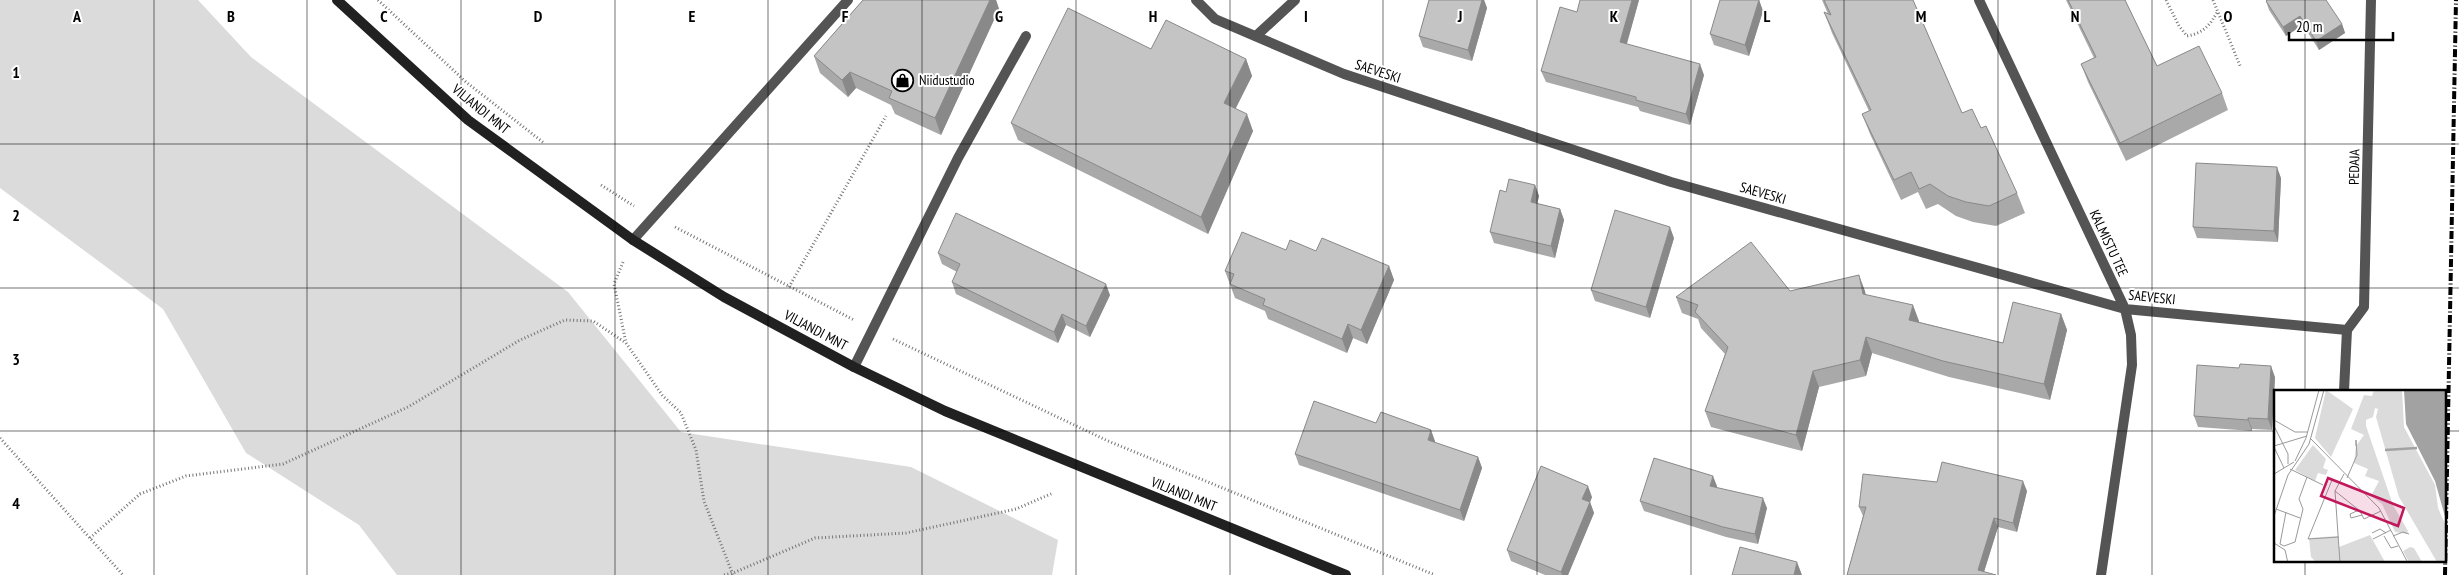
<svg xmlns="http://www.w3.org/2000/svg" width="2459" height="575" font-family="'PT Sans Narrow',sans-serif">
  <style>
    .green { fill: #dbdbdb }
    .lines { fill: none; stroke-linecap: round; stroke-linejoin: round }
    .path { stroke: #767676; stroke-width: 3; stroke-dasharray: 1 2.5; stroke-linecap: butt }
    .lane { stroke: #545454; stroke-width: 10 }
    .street { stroke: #545454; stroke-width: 10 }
    .secondary { stroke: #212121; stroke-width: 10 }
    .rail { stroke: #000; stroke-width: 4; stroke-dasharray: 8 2.5 1 2.5; stroke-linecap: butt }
    .wall { fill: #a9a9a9 }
    .shaded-wall { fill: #898989 }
    .building { fill: #c4c4c4; stroke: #898989 }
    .grid { fill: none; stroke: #000; stroke-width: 1; stroke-opacity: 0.55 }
    .labels { text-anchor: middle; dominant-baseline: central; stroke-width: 4; stroke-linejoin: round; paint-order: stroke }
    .street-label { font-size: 14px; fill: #000; stroke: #fff }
    .poi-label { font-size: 14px; fill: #000; stroke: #fff; text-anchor: start }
    .inset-river { fill: none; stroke: #a2a2a2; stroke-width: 2.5 }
    .inset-road { fill: none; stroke: #999; stroke-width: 1 }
    .view { fill: #c2185b; fill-opacity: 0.15; stroke: #c2185b; stroke-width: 2.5 }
    .inset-edge { fill: none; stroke: #000; stroke-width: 2.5 }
    .grid-label { font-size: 16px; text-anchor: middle; font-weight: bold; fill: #000; stroke: #fff; stroke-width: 4; stroke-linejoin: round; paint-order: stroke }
  </style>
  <rect width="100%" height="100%" fill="#fff"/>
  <path class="green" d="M 0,0 L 198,0 L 251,57 L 568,292 L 681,432 L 911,467 L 1058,540 L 1052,575 L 397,575 L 359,525 L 246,453 L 163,309 L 0,188 Z"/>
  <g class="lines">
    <path class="path" d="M 378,0 L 466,82 L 544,143
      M 2166,0 L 2179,26 L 2187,36 C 2204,33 2210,25 2218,11
      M 2213,0 L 2241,68
      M 601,185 L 634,206
      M 675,227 L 854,320
      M 623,262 L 614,284 L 626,343 L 662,395 L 681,413 L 696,450 L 704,501 L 733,575
      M 789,287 L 886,116
      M 893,339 L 1108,441 L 1435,575
      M 0,438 L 123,575
      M 90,538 L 140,494 L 186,476 L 283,464 L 408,407 L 520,340 L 565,320 L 593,321 L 626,343
      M 724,575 L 733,573 L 815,538 L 906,533 L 1016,509 L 1053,493"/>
    <path class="lane" d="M 1256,36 L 1295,0
      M 633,240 L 848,0
      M 854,367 L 958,158 L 1026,36
      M 2344,391 L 2347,330"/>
    <path class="street" d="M 1196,0 L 1215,19 L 1344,74 L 1671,182 L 2125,309 L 2347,330 L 2364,307 L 2371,0
      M 1979,0 L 2125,309 L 2131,335 L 2132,365 L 2101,575"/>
    <path class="secondary" d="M 337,0 L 468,120 L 633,240 L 724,297 L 854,367 L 945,411 L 1346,575"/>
    <path class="rail" d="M 2445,575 L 2456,0"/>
  </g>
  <path class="wall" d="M 863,0 L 996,0 L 999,9 L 941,135 L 895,114 L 891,105 L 856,88 L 848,97 L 820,73 L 814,56 Z
    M 1429,0 L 1484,0 L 1487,8 L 1472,61 L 1423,47 L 1419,36 Z
    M 1639,0 L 1627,44 L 1704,75 L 1690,125 L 1640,111 L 1638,107 L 1546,82 L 1541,71 L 1577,12 Z
    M 1759,0 L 1763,11 L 1749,56 L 1714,45 L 1710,34 Z
    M 1822,0 L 1913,0 L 1962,113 L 1981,128 L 2017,193 L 2025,213 L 1996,226 L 1973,222 L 1956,216 L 1938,204 L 1926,209 L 1918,192 L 1901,200 L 1870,134 L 1862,114 L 1869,111 L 1832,33 L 1824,12 L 1828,14 Z
    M 2066,0 L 2125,0 L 2157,66 L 2222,93 L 2228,110 L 2126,161 L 2088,82 L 2081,64 L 2094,58 Z
    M 2266,1 L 2342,24 L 2345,33 L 2319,50 L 2303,25 L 2286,36 L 2269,10 Z
    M 1151,49 L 1246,59 L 1252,76 L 1235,108 L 1253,131 L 1208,234 L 1018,140 L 1011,123 Z
    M 2281,178 L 2278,242 L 2197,238 L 2193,227 Z
    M 1535,185 L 1539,196 L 1537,204 L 1560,209 L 1564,220 L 1555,258 L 1494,243 L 1490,232 L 1506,192 Z
    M 1674,238 L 1650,318 L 1595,301 L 1591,290 Z
    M 1286,250 L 1316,251 L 1389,266 L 1394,280 L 1367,344 L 1353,338 L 1347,353 L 1268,319 L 1265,311 L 1235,298 L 1225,271 Z
    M 938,253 L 1110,295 L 1090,337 L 1066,325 L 1058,343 L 956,294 L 952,282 L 957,272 L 942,264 Z
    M 1790,291 L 1865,291 L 1865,294 L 1919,321 L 1919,322 L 2003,343 L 2061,314 L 2067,330 L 2050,400 L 1949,377 L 1872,353 L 1866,376 L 1819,387 L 1802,451 L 1711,427 L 1705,411 L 1725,354 L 1701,328 L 1698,319 L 1682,313 L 1676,297 Z
    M 2275,377 L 2272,430 L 2252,429 L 2252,431 L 2198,427 L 2194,416 Z
    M 1376,423 L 1435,441 L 1435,443 L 1478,457 L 1482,468 L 1464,521 L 1299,465 L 1295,454 Z
    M 1937,482 L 2027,491 L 2017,532 L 1998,527 L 1984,572 L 1847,575 L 1863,516 L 1859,507 Z
    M 1717,486 L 1716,488 L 1767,508 L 1758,544 L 1726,537 L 1644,511 L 1640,501 Z
    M 1592,497 L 1590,502 L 1594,513 L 1568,575 L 1545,575 L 1511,561 L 1507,550 Z"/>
  <path class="shaded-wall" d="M 990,0 L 996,0 L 999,9 L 941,135 L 935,118 Z
    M 1482,0 L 1484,0 L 1487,8 L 1472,61 L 1468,50 Z
    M 1632,0 L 1639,0 L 1624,53 L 1620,42 Z
    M 1759,0 L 1763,11 L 1749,56 L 1745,45 Z
    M 2300,16 L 2303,25 L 2286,36 L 2283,27 Z
    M 2342,24 L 2345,33 L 2319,50 L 2316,41 Z
    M 1246,59 L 1252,76 L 1230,120 L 1224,103 Z
    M 1700,64 L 1704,75 L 1690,125 L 1686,114 Z
    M 850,72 L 856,88 L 848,97 L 842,80 Z
    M 1247,114 L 1253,131 L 1208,234 L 1201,217 Z
    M 2277,167 L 2281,178 L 2278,242 L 2274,231 Z
    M 1535,185 L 1539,196 L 1535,213 L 1531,202 Z
    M 1560,209 L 1564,220 L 1555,258 L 1551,246 Z
    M 1670,227 L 1674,238 L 1650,318 L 1646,307 Z
    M 1389,266 L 1394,280 L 1367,344 L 1361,330 Z
    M 1859,275 L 1865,291 L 1869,310 L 1863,294 Z
    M 1106,284 L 1110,295 L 1090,337 L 1086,326 Z
    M 1913,305 L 1919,321 L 1915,336 L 1909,320 Z
    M 1062,314 L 1066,325 L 1058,343 L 1054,332 Z
    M 2061,314 L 2067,330 L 2050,400 L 2044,384 Z
    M 1348,324 L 1353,338 L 1347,353 L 1342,339 Z
    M 1866,337 L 1872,353 L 1866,376 L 1860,360 Z
    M 2271,366 L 2275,377 L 2272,430 L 2268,419 Z
    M 1813,371 L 1819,387 L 1802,451 L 1796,435 Z
    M 2248,418 L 2252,429 L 2252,431 L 2248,420 Z
    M 1431,430 L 1435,441 L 1432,451 L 1428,440 Z
    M 1478,457 L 1482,468 L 1464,521 L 1460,510 Z
    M 1713,476 L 1717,486 L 1713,496 L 1710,486 Z
    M 2023,481 L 2027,491 L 2017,532 L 2013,523 Z
    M 1588,486 L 1592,497 L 1590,502 L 1594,513 L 1568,575 L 1562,575 L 1561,572 L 1582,499 Z
    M 1763,498 L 1767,508 L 1758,544 L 1755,534 Z
    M 1994,518 L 1998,527 L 1983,575 L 1978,570 Z
    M 1797,562 L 1802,575 L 1794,575 Z"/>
  <path class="building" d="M 863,0 L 990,0 L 935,118 L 889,98 L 892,91 L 850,72 L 842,80 L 814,56 Z
    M 1429,0 L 1482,0 L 1468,50 L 1419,36 Z
    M 1580,0 L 1632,0 L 1620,42 L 1700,64 L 1686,114 L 1636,100 L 1636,97 L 1541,71 L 1560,7 L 1577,12 Z
    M 1720,0 L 1759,0 L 1745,45 L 1710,34 Z
    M 1824,0 L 1913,0 L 1962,113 L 1972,109 L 1981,128 L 1986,126 L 2017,193 L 1989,206 L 1966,202 L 1948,196 L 1930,184 L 1919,189 L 1911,172 L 1894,180 L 1862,114 L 1871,110 L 1824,12 L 1831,15 Z
    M 2068,0 L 2125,0 L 2157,66 L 2199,46 L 2222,93 L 2120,143 L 2081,64 L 2096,57 Z
    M 2267,0 L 2326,0 L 2342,24 L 2316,41 L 2300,16 L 2283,27 L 2266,1 Z
    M 1068,8 L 1151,49 L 1166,20 L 1246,59 L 1224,103 L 1247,114 L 1201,217 L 1011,123 Z
    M 2196,163 L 2277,167 L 2274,231 L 2193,227 Z
    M 1509,179 L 1535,185 L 1531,202 L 1560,209 L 1551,246 L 1490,232 L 1500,190 L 1506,192 Z
    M 1615,210 L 1670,227 L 1646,307 L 1591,290 Z
    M 956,213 L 1106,284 L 1086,326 L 1062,314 L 1054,332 L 952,282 L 960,264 L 938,253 Z
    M 1242,232 L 1286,250 L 1290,240 L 1316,251 L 1322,238 L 1389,266 L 1361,330 L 1348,324 L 1342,339 L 1263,305 L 1265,299 L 1230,284 L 1234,274 L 1225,271 Z
    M 1751,242 L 1790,291 L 1859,275 L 1863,294 L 1913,305 L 1909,320 L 2003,343 L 2013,302 L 2061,314 L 2044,384 L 1943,361 L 1866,337 L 1860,360 L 1813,371 L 1796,435 L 1705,411 L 1728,347 L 1695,312 L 1698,305 L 1676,297 Z
    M 2240,364 L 2271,366 L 2268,419 L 2248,418 L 2248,420 L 2194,416 L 2197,365 L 2239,368 Z
    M 1314,401 L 1376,423 L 1381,412 L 1431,430 L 1428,440 L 1478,457 L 1460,510 L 1295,454 Z
    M 1654,458 L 1713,476 L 1710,486 L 1763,498 L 1755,534 L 1723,527 L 1640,501 Z
    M 1942,462 L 2023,481 L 2013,523 L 1994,518 L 1978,570 L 1996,575 L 1847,575 L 1866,507 L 1859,507 L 1863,474 L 1937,482 Z
    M 1541,466 L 1588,486 L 1582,499 L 1590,502 L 1561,572 L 1507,550 Z
    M 1740,547 L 1797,562 L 1794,575 L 1732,575 Z"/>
  <path class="grid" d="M 154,0 L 154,575M 307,0 L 307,575M 461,0 L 461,575M 615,0 L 615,575M 768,0 L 768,575M 922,0 L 922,575M 1076,0 L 1076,575M 1230,0 L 1230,575M 1383,0 L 1383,575M 1537,0 L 1537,575M 1691,0 L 1691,575M 1844,0 L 1844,575M 1998,0 L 1998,575M 2152,0 L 2152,575M 2305,0 L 2305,391M 0,144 L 2459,144M 0,288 L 2459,288M 0,431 L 2275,431M 2445,431 L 2459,431M 2305,561 L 2305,575"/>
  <defs>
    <symbol id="shop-ring" viewBox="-11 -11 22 22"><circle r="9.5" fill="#fff" stroke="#000" stroke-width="1.5"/><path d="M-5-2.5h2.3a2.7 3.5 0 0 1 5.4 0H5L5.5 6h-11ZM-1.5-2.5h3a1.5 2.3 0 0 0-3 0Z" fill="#000"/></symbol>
  </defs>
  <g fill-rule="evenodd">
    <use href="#shop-ring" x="890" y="68" width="25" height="25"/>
  </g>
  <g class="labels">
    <g class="street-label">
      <text transform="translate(1378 71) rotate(18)">SAEVESKI</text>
      <text transform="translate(481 109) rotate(39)">VILJANDI MNT</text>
      <text transform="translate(2354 167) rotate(-89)">PEDAJA</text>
      <text transform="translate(1763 193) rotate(16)">SAEVESKI</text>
      <text transform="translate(2109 243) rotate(65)">KALMISTU TEE</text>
      <text transform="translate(2152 297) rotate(6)">SAEVESKI</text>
      <text transform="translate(816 330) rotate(28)">VILJANDI MNT</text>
      <text transform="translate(1184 494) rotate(22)">VILJANDI MNT</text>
    </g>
    <g class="poi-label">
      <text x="919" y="80">Niidustudio</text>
    </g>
  </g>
  <g transform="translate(2274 390)">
    <rect width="172" height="172" fill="#fff"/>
    <path d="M 52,0 L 79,19 L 57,67 L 41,48 ZM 100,0 L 128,0 L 130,37 L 161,95 L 164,118 L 172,136 L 172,172 L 163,172 L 125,107 L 102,27 L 104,19 L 101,18 L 99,27 L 92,30 L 92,36 L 119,115 L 134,141 L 133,144 L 121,142 L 108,114 L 97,106 L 105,91 L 91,86 L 94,79 L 80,73 L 82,56 L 90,45 L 77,39 L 90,5 L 98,6 ZM 39,55 L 52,69 L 49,78 L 54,80 L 52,85 L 44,83 L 41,91 L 21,80 ZM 96,145 L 111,172 L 42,172 L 37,167 L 35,148 L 64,146 L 65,157 ZM 136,157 L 140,158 L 148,172 L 135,172 L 129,161 Z" fill="#dbdbdb"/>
    <path d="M 130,0 L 172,0 L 172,130 L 161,91 L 132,34 Z" fill="#a2a2a2"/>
    <path class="inset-river" d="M 111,60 L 143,58"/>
    <path class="inset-road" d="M 0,30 L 21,42 L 34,42M 0,36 L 14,64 L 14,74M 37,49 L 105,118 L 134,173M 0,56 L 33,46M 0,57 L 10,78M 21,71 L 32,48 L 45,0M 16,79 L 49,95M 0,84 L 20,72M 73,88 L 83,65 L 82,50 L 82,56M 58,90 L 34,149 L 65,147M 61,101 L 86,121 L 90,129 L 107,121M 2,119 L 26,128M 85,120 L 76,124 L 77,128 L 88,125M 12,122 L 6,154 L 10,156 L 21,152 L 29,119 L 25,109 L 33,87M 0,126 L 14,85 L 35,54 L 50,0M 98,143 L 106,139 L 112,143M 110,146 L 117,158 L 124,156M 119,146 L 129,142 L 135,144M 99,149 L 117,140M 0,153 L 11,160 L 14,173M 66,173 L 61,101 L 70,84"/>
    <path class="view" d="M 54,88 L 130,118 L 124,136 L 47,106 Z"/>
    <rect width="172" height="172" class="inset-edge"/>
  </g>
  <g class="grid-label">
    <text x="77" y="22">A</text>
    <text x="231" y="22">B</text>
    <text x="384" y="22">C</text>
    <text x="538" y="22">D</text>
    <text x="692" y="22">E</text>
    <text x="845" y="22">F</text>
    <text x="999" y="22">G</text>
    <text x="1153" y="22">H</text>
    <text x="1306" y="22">I</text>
    <text x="1460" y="22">J</text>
    <text x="1614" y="22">K</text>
    <text x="1767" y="22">L</text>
    <text x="1921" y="22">M</text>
    <text x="2075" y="22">N</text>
    <text x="2228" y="22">O</text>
    <text x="16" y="78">1</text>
    <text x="16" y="221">2</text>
    <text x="16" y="365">3</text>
    <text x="16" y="509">4</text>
  </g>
  <path d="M2289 32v8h104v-8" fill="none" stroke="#000000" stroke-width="2.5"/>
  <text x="2296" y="32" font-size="15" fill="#000000" stroke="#ffffff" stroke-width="4" paint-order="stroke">20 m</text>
</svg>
